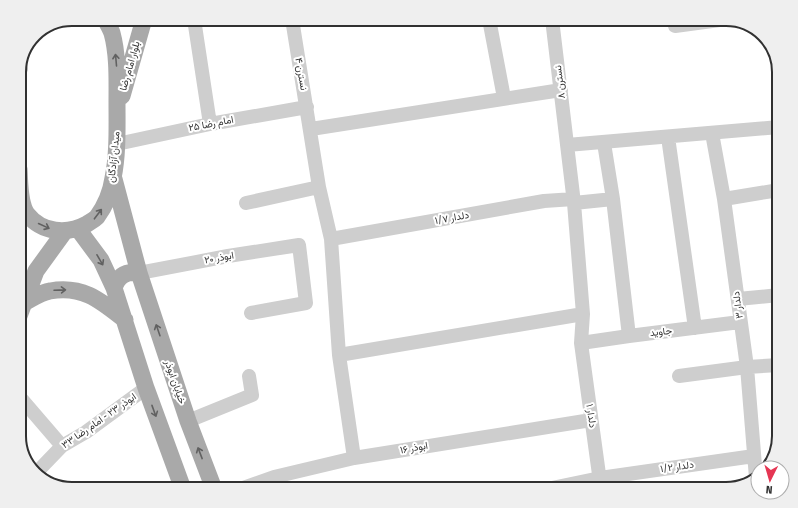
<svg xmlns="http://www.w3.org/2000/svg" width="798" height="508" font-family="'Fira Sans Condensed',Vazirmatn,sans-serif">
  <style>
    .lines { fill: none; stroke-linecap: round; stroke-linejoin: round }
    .minor { stroke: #cecece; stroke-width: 14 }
    .major { stroke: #a9a9a9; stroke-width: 17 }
    .oneway { stroke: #616161 }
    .labels { text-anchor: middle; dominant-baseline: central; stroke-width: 4; stroke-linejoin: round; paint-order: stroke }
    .street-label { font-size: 10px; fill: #313131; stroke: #fff }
    .rim { fill: none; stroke: #313131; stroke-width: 2 }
  </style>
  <rect width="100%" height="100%" fill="#fff"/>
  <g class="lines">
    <path class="minor" d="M 194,19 L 210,124
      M 292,19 L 319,187 L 331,239 L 339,355 L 354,458
      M 489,19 L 504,98
      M 552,19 L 574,203 L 583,314 L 581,343 L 601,489
      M 675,26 L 727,19
      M 311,129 L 561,90
      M 712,133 L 724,199 L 747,367 L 756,478
      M 668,137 L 695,328
      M 604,143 L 613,199 L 629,336
      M 117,144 L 210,124 L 307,107
      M 567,145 L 779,127
      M 724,199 L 779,190
      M 246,203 L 319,187
      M 574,203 L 613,199
      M 331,239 L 544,201 L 574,199
      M 139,273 L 228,256 L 299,245 L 306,303 L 251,313
      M 738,299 L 779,295
      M 581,343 L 629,336 L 740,322
      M 339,355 L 583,314
      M 679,376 L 747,367 L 779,365
      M 19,396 L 62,446
      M 188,421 L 252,395 L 249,376
      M 36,473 L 62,446 L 86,432 L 146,388
      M 240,489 L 274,477 L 354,458 L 591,420
      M 547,489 L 600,478 L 754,456"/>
    <path class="major" d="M 19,70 L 19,68
      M 122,96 L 144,19
      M 19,169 C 20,182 19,203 27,214 C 42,233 67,235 87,224 C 90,222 94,220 97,217 C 105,206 111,192 113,178 C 118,154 117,127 117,102 C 117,80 118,55 112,33 C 110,28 107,23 105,19
      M 114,179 L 139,273 L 188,421 L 214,489
      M 78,229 L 101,260 L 114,288 L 146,388 L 183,489
      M 114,288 C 118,276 126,271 139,273
      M 24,303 C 32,299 41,292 50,291 C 83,285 101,301 125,320
      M 19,316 L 36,271 L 65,231"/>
  </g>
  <defs><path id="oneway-shaft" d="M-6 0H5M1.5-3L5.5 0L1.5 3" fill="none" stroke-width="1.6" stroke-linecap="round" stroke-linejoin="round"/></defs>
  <g class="oneway">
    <use href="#oneway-shaft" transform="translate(116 60) rotate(-95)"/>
    <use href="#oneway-shaft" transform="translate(98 214) rotate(-53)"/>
    <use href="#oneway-shaft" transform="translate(44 226) rotate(25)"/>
    <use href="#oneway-shaft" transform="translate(100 260) rotate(60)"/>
    <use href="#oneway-shaft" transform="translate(60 290) rotate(-2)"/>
    <use href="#oneway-shaft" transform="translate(158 330) rotate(-109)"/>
    <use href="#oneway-shaft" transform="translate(154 411) rotate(70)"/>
    <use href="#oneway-shaft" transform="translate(200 453) rotate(-111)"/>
  </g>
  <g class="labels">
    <g class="street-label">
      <text transform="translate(130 66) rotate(-74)">بلوار امام رضا</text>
      <text transform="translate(301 74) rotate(80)">نسترن ۴</text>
      <text transform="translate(560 82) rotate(-97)">نسترن ۸</text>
      <text transform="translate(211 124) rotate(-11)">امام رضا ۲۵</text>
      <text transform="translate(114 157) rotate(-84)">میدان آزادگان</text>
      <text transform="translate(452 218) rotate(-10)">دلدار ۱/۷</text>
      <text transform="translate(219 258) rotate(-10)">ابوذر ۲۰</text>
      <text transform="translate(738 305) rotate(-97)">دلدار ۳</text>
      <text transform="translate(661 332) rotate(-6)">جاوید</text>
      <text transform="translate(175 382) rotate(71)">خیابان ابوذر</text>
      <text transform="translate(591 416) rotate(82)">دلدار ۱</text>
      <text transform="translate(99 421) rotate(-35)">ابوذر ۲۳ - امام رضا ۳۳</text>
      <text transform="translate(414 448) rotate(-10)">ابوذر ۱۶</text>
      <text transform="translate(677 467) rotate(-8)">دلدار ۱/۲</text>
    </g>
  </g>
  <path d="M0 0H798V508H0ZM72 26H726A46 46 0 0 1 772 72V436A46 46 0 0 1 726 482H72A46 46 0 0 1 26 436V72A46 46 0 0 1 72 26Z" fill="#efefef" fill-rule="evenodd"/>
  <path class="rim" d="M72 26H726A46 46 0 0 1 772 72V436A46 46 0 0 1 726 482H72A46 46 0 0 1 26 436V72A46 46 0 0 1 72 26Z"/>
  <g transform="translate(770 480) rotate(185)"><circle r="19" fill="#ffffff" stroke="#adadad"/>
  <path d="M0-3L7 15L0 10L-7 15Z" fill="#e53653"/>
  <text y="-6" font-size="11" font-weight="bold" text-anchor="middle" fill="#313131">N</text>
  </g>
</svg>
